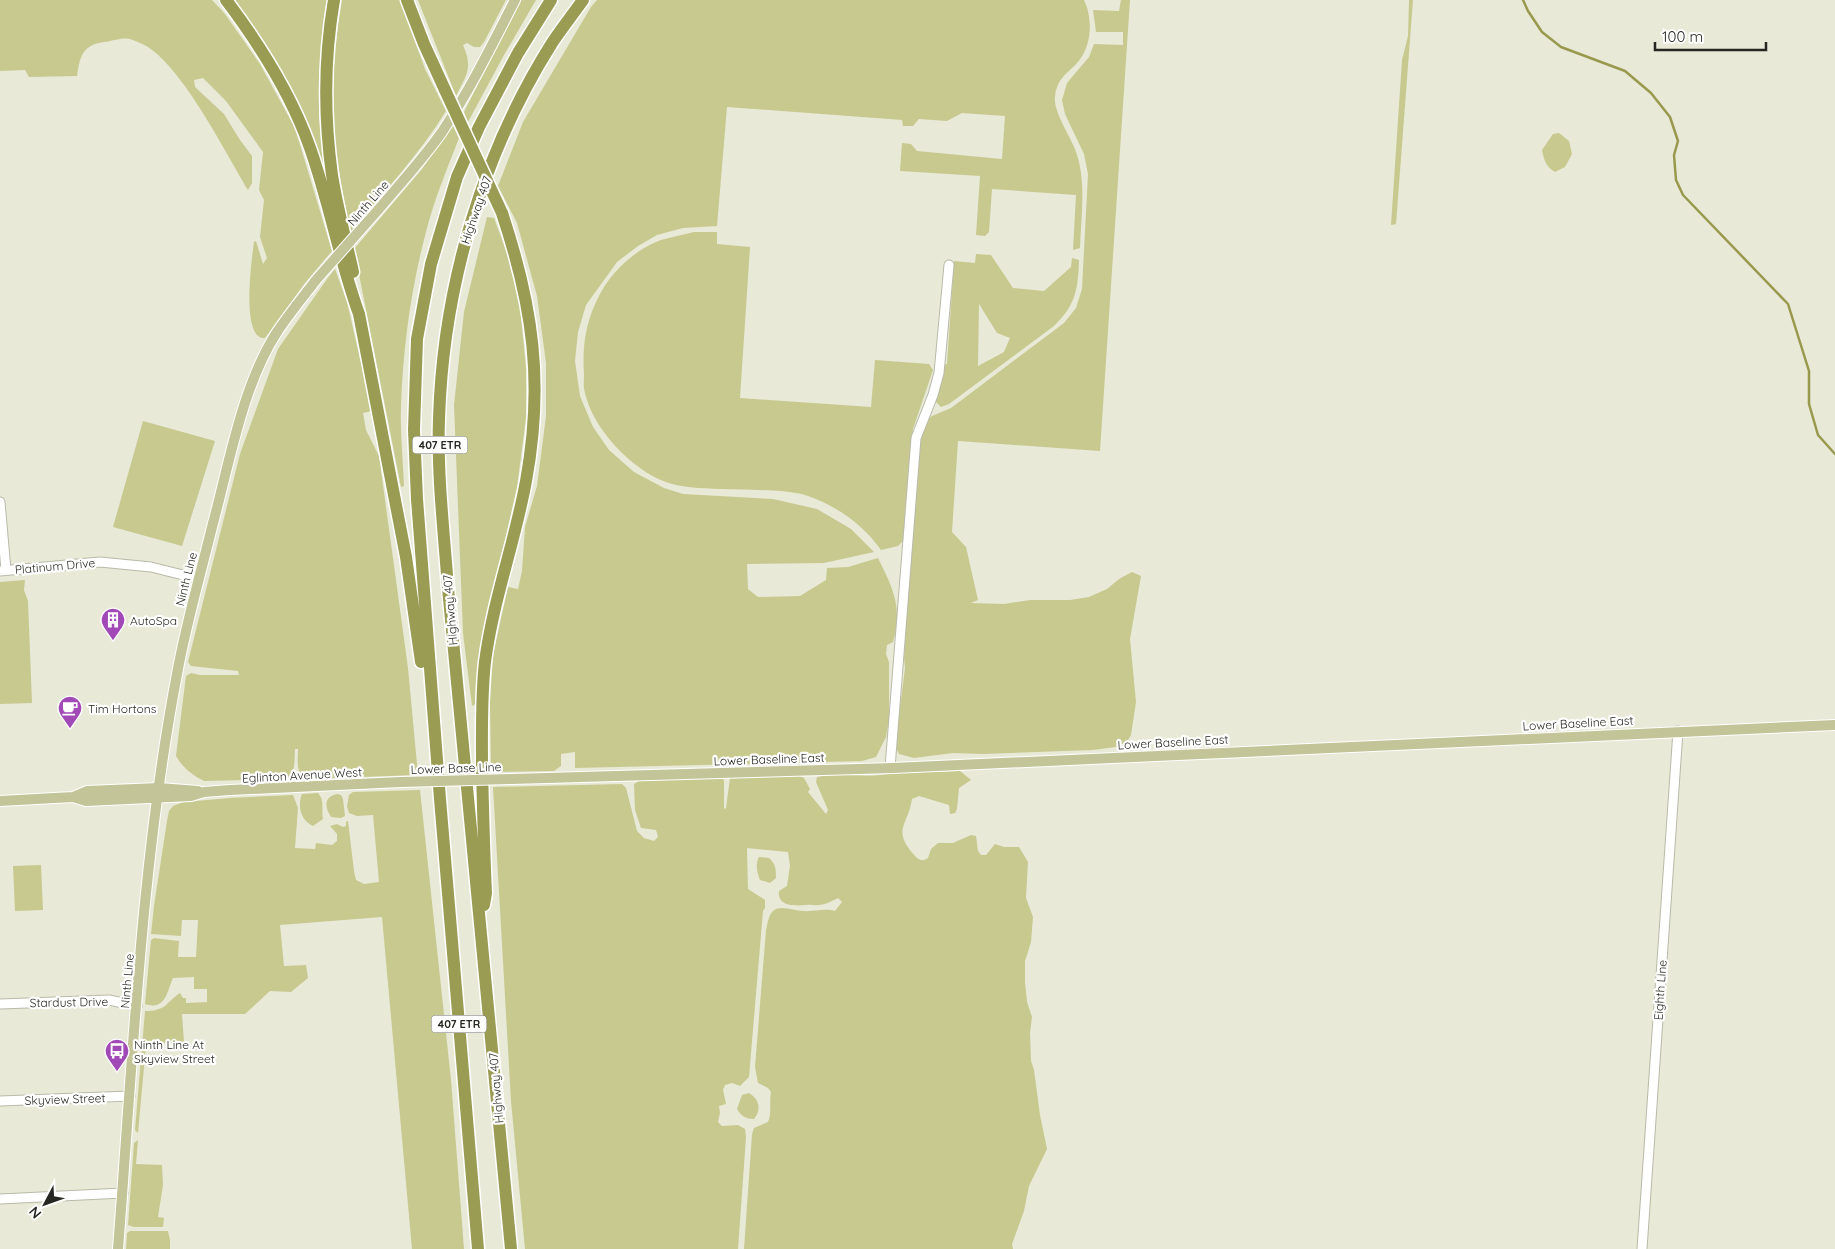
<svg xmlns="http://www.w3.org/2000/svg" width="1835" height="1249" font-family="Quicksand,sans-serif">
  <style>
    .green { fill: #c8c98f; fill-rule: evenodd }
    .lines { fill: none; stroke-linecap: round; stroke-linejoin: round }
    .stream { stroke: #99994d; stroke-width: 2.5 }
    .minor-casing { stroke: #b9baa9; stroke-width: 11 }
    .major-casing { stroke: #fff; stroke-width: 12 }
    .highway-casing { stroke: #fff; stroke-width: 15 }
    .minor { stroke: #fff; stroke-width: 9 }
    .major { stroke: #c3c498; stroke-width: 10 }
    .highway { stroke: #9b9c53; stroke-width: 12 }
    .major-bridge-casing { stroke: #fff; stroke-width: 12; stroke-linecap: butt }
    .highway-bridge-casing { stroke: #fff; stroke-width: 15; stroke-linecap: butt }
    .major-bridge { stroke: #c3c498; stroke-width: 10 }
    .highway-bridge { stroke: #9b9c53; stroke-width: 12 }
    .labels { text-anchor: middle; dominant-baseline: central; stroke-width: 4.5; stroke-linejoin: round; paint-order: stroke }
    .shield { fill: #fff; stroke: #686864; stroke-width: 1 }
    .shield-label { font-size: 11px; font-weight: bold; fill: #272721 }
    .street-label { font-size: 12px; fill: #272721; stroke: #fff }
    .poi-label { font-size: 12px; fill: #272721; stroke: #fff; text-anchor: start }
  </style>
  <rect width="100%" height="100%" fill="#e8e9d7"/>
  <path class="green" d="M 0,0 L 212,0 L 225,14 L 260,64 L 295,128 L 332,251 L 305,283 L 265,338 C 240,340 252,258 254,242 L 256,241 L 263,264 L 267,258 L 260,237 L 264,200 L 259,190 L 263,152 L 226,101 L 203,78 L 194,80 L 195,87 L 224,114 L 240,140 L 252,156 L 252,183 L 248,190 C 224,150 185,72 148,47 C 143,44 136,41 130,39 C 123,37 112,41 104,42 C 82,45 80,57 77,76 L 29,77 L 25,70 L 0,71 Z
    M 230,0 L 328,0 L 321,50 L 319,117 L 326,172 L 323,173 Z
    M 342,0 L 400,0 L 425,69 L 446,111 C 419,155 383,193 350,232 C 343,192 334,151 333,111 C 332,73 336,37 342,0 Z
    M 418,0 L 506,0 L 484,42 L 480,47 L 474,47 L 467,43 L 463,45 C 473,68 467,74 456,96 Z
    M 521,0 L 536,0 L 504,55 L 468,122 L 464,112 Z
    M 597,0 L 1084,0 C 1093,18 1092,46 1078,62 C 1067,74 1058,77 1055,96 C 1053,111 1069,134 1075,149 C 1087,180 1081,215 1080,248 L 1073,250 L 1076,195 L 992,189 L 989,232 L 985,236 L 976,235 L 980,176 L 900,171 L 902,143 L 911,144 L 917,151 L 1002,159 L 1005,116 L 962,113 L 947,121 L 919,119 L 913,126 L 903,126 L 902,120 L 727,107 L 717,226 L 683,228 L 657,235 L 638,246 L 617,262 L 586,305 L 578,332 L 575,361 L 580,396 L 593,427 L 609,450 L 634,472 L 664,488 L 683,494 L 773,499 L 817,509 L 851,529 L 874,552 L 824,563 L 747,564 L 748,589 L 758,597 L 800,596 L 826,580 L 827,568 L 848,567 L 878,558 C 893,588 903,608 893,642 L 887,645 L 886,654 L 889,662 L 889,719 L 886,737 L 876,757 L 862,761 L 575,768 L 575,752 L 561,754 L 561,766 L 554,771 L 491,772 L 490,703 L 493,655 L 508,587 L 518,589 L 522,571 L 525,527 L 537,486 L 546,416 L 546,363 L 537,296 L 517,223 L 498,186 L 523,122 L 591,7 Z
    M 1121,0 L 1130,0 L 1100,451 L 958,441 L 952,532 L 966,547 L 978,600 L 971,603 L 1004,604 L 1030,600 L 1070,600 L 1089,597 L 1107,589 L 1119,579 L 1132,572 L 1141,576 L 1130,639 L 1136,702 L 1131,735 L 1127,742 L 1116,747 L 1092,750 L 983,754 L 953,753 L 914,758 L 899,754 L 897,750 L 896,740 L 905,668 L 904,657 L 917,465 L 921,431 L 927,420 L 932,416 L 951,408 L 1064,323 L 1076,308 L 1082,289 L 1088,174 L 1084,154 L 1065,114 L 1062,100 L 1067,83 L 1089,57 L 1094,44 L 1123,45 L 1123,32 L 1096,32 L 1093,10 L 1119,11 Z
    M 1409,0 L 1413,0 L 1396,224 L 1391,225 L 1402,60 L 1408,36 Z
    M 453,126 L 459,138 C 447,169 434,200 426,232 C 411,288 403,348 401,406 C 400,433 403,460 404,486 L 401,487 L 354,249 L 422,169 Z
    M 1559,133 L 1569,141 L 1572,154 L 1565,167 L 1555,172 C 1546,167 1544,160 1542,150 L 1553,134 Z
    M 487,217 L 494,218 L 507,253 L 520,307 L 526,368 L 526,418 L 517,487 L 482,643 L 476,704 L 472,706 L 463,633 L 454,405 L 464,312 Z
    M 694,232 L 717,232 L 717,244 L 750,247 L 740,398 L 871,407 L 875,360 L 929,364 L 933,370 L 913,429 L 903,541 L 898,546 L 881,550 C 863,524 835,505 805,495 C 784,489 742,490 719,489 C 702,488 682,488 666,482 C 632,470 593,429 585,393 C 583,387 584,380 584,374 C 582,345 586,320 600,294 C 612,271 636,249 661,240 C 671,237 683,235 694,232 Z
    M 976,254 L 991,255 L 1013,288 L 1044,291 L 1071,267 L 1072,258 L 1079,260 C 1078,289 1076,305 1054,326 L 949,404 L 941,407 L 934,400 L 943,365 L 947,364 L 954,261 L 975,263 ZM 979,304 L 997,333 L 1010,338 L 1004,352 L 978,366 Z
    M 335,269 L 347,302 L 372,411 L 363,413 L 366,430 L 379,456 L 408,668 L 418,775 L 307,779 C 295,775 298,760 298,749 L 295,749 C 294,761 297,775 283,779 L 204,781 C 192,775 183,768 176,756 L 186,676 L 191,673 L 200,675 L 239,675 L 238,671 L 191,666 L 188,662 L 240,454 L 278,349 L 327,279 Z
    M 143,421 L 215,441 L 182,546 L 113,527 Z
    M 25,580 L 24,590 L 28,601 L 32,703 L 0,704 L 0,582 Z
    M 905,768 L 935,772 L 960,771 L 971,780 L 959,788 L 957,809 L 955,813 L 950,814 L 949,805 L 919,796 L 912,799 C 908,826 891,829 915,856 C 919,860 922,862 928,858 L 931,849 L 938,843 L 953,843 L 971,835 L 976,836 L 978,851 L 981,855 L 986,855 L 995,844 L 1004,847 L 1019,847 L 1028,862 L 1026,898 L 1033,917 L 1031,942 L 1025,961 L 1025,982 L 1027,1002 L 1032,1017 L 1030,1033 L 1031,1061 L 1034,1070 L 1040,1115 L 1047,1149 L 1029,1186 L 1024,1211 L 1012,1244 L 1013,1249 L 744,1249 L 752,1134 L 754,1128 L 768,1122 C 772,1114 769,1102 771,1092 L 768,1088 L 758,1083 L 755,1067 L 766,930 C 768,923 768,913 776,909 C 784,906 795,911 803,911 C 814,912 824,908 835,911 L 842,902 L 838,898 C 832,901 825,905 819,905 C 814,906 810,904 806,905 C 795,906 777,907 779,891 L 787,886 L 790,866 L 788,852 L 747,848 L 748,889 L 765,900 L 765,908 L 763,911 L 749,1077 L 740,1086 L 732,1083 L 725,1085 L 723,1090 L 726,1104 L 719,1106 L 720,1113 L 718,1122 L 722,1126 L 738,1125 L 745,1129 L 746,1137 L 738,1249 L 525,1249 L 511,1101 L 493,787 L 622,784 L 626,788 L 637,831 L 644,838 L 654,841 L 658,837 L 656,830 L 641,828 L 635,810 L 634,784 L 639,781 L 722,777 L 724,781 L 724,809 L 726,808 L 730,778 L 798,775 L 804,778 L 810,789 L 808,792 L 826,814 L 828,810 L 816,782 L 817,777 C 847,770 876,783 905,768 Z
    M 420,790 L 451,1080 L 464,1249 L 412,1249 L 382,917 L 280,925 L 284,966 L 306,965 L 308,978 L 291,992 L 270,991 L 245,1014 L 182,1014 L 184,1042 L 146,1045 L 138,1133 L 135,1130 L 145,1011 C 167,1011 165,1003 180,993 L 183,998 L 186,998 L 186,1003 L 207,1002 L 207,989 L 194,989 L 194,977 L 173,978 C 167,991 166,1011 145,1004 L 151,940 L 154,938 L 179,941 L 178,957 L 196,957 L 198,920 L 182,920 L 181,936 L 151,934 L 154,906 L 167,821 L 169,811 L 173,806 L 184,802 L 230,798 L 293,795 L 298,808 L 295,848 L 315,849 L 316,843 L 332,845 L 337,841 L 337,834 L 330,826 L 337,824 L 343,827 L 346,826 L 346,822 L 348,821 L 354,871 L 356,880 L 364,884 L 379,882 L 373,815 L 357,816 L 349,813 L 347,806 L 349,795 L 353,792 Z
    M 318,793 C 325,800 321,810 323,819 L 313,826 C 301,821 297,806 302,794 Z
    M 337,794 L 341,795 L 343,799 L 345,816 L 341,818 L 331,817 C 325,808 323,797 337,794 Z
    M 759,857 L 769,858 C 776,864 776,870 776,878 L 770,883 L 760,880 C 757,872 755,865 759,857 Z
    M 41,865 L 43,910 L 15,911 L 13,866 Z
    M 749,1093 C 759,1099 762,1109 754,1119 C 746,1119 741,1116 737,1109 L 742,1095 Z
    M 138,1140 L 136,1164 L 162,1165 L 163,1185 L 158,1217 L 164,1218 L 163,1227 L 134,1227 L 128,1225 L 134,1143 Z
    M 130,1231 L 168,1231 L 170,1240 L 170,1249 L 126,1249 L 127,1233 Z"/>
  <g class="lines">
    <path class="stream" d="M 1523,0 L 1528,11 L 1542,32 L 1561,47 L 1625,71 L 1651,93 L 1670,117 L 1678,141 L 1674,155 L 1676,180 L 1683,195 L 1788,304 L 1809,371 L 1809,404 L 1818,435 L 1835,454"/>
    <defs>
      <path id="minor" d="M 0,502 L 6,570
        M 0,571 L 100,562 L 151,567 L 199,579
        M 890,768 L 916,438 L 933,395 L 939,373 L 949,265
        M 0,1004 L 109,1000 L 137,1006
        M 0,1101 L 130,1096
        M 0,1199 L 123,1193
        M 1642,1249 L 1678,731"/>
      <path id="major" d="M 378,210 C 400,184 423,159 442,132 C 470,90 492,45 515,0
        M 512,779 L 893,768 L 1835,725
        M 73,797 L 87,791 L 159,788 L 198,791
        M 0,801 L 73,797 L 86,801 L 191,796 L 204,792 L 230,790 L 401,782
        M 118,1249 C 133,1057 141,863 177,674 C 186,624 200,576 212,527 C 229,465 242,386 277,332 C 289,314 303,297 316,280"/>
      <path id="highway" d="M 226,0 C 260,45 290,92 309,145 C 329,200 339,259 359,314 L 406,557 L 421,662
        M 334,0 C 324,58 324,117 332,175 C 337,207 346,240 353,272
        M 407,0 L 424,44 L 445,90
        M 484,905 L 486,893 C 484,851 483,810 482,768 C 482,733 481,697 485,662 C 493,600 515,542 526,481 C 544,383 533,306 502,213
        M 478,1249 L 440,799 L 417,499 L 414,430 L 417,339 L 431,264 L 457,177 L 479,127 L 518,53 L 551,0
        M 511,1249 L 448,588 C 444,532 437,475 439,419 C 443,287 482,154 552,43 C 562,28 573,14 583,0"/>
    </defs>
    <use href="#minor" class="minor-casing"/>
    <use href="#major" class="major-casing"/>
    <use href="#highway" class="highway-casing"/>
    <use href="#minor" class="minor"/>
    <use href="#major" class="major"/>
    <use href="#highway" class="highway"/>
    <defs>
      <path id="major-bridge" d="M 316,280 L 378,210
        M 401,782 L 512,779"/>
      <path id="highway-bridge" d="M 445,90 L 502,213"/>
    </defs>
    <use href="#major-bridge" class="major-bridge-casing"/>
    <use href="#highway-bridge" class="highway-bridge-casing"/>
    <use href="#major-bridge" class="major-bridge"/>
    <use href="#highway-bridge" class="highway-bridge"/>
  </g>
  <defs>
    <symbol id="building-pin" viewBox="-11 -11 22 30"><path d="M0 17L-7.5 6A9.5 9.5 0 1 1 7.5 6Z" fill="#a14ab7" stroke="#fff"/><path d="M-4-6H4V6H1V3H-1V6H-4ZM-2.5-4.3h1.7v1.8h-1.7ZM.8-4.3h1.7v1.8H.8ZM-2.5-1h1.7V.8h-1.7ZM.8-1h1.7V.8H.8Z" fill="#fff"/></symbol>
    <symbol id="cafe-pin" viewBox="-11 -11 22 30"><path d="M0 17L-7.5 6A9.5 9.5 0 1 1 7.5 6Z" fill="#a14ab7" stroke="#fff"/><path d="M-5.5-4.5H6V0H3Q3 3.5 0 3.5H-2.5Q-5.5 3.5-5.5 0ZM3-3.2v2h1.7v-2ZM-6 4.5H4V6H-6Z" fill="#fff"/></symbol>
    <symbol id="bus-pin" viewBox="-11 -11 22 30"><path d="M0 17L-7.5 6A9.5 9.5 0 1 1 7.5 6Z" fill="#a14ab7" stroke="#fff"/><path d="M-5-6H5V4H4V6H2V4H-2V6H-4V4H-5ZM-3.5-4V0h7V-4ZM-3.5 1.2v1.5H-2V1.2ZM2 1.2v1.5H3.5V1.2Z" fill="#fff"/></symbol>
  </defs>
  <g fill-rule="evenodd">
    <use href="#building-pin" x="99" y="606" width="28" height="38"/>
    <use href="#cafe-pin" x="56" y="694" width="28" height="38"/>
    <use href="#bus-pin" x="103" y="1037" width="28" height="38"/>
  </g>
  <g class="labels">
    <g class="shield">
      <rect x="412.5" y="436.5" width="55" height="17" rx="4"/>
      <rect x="431.5" y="1015.5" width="55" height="17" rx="4"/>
    </g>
    <g class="shield-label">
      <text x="440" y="445">407 ETR</text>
      <text x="459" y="1024">407 ETR</text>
    </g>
    <g class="street-label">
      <text transform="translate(368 203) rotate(-49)">Ninth Line</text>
      <text transform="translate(476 210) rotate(-71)">Highway 407</text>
      <text transform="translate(55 566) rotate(-5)">Platinum Drive</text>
      <text transform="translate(186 579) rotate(-76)">Ninth Line</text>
      <text transform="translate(450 610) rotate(-95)">Highway 407</text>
      <text transform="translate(1578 723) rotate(-3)">Lower Baseline East</text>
      <text transform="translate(1173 742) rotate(-3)">Lower Baseline East</text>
      <text transform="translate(769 759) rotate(-2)">Lower Baseline East</text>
      <text transform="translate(456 768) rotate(-2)">Lower Base Line</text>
      <text transform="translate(302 775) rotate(-3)">Eglinton Avenue West</text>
      <text transform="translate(127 981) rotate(-85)">Ninth Line</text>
      <text transform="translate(1660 990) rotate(-86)">Eighth Line</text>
      <text transform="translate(69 1002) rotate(-1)">Stardust Drive</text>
      <text transform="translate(496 1088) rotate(-95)">Highway 407</text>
      <text transform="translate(65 1099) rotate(-2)">Skyview Street</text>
    </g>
    <g class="poi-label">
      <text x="130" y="620">AutoSpa</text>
      <text x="88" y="708">Tim Hortons</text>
      <text x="134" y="1044">Ninth Line At<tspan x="134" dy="14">Skyview Street</tspan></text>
    </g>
  </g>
  <g transform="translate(45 1204) rotate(229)" stroke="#ffffff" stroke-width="4" paint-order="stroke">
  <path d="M0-4L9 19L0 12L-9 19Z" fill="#272721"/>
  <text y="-8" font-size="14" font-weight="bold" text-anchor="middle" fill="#272721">N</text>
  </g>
  <path d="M1655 42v8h111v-8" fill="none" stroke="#272721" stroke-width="2.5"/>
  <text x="1662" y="42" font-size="15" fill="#272721" stroke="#ffffff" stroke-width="4" paint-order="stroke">100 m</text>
</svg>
